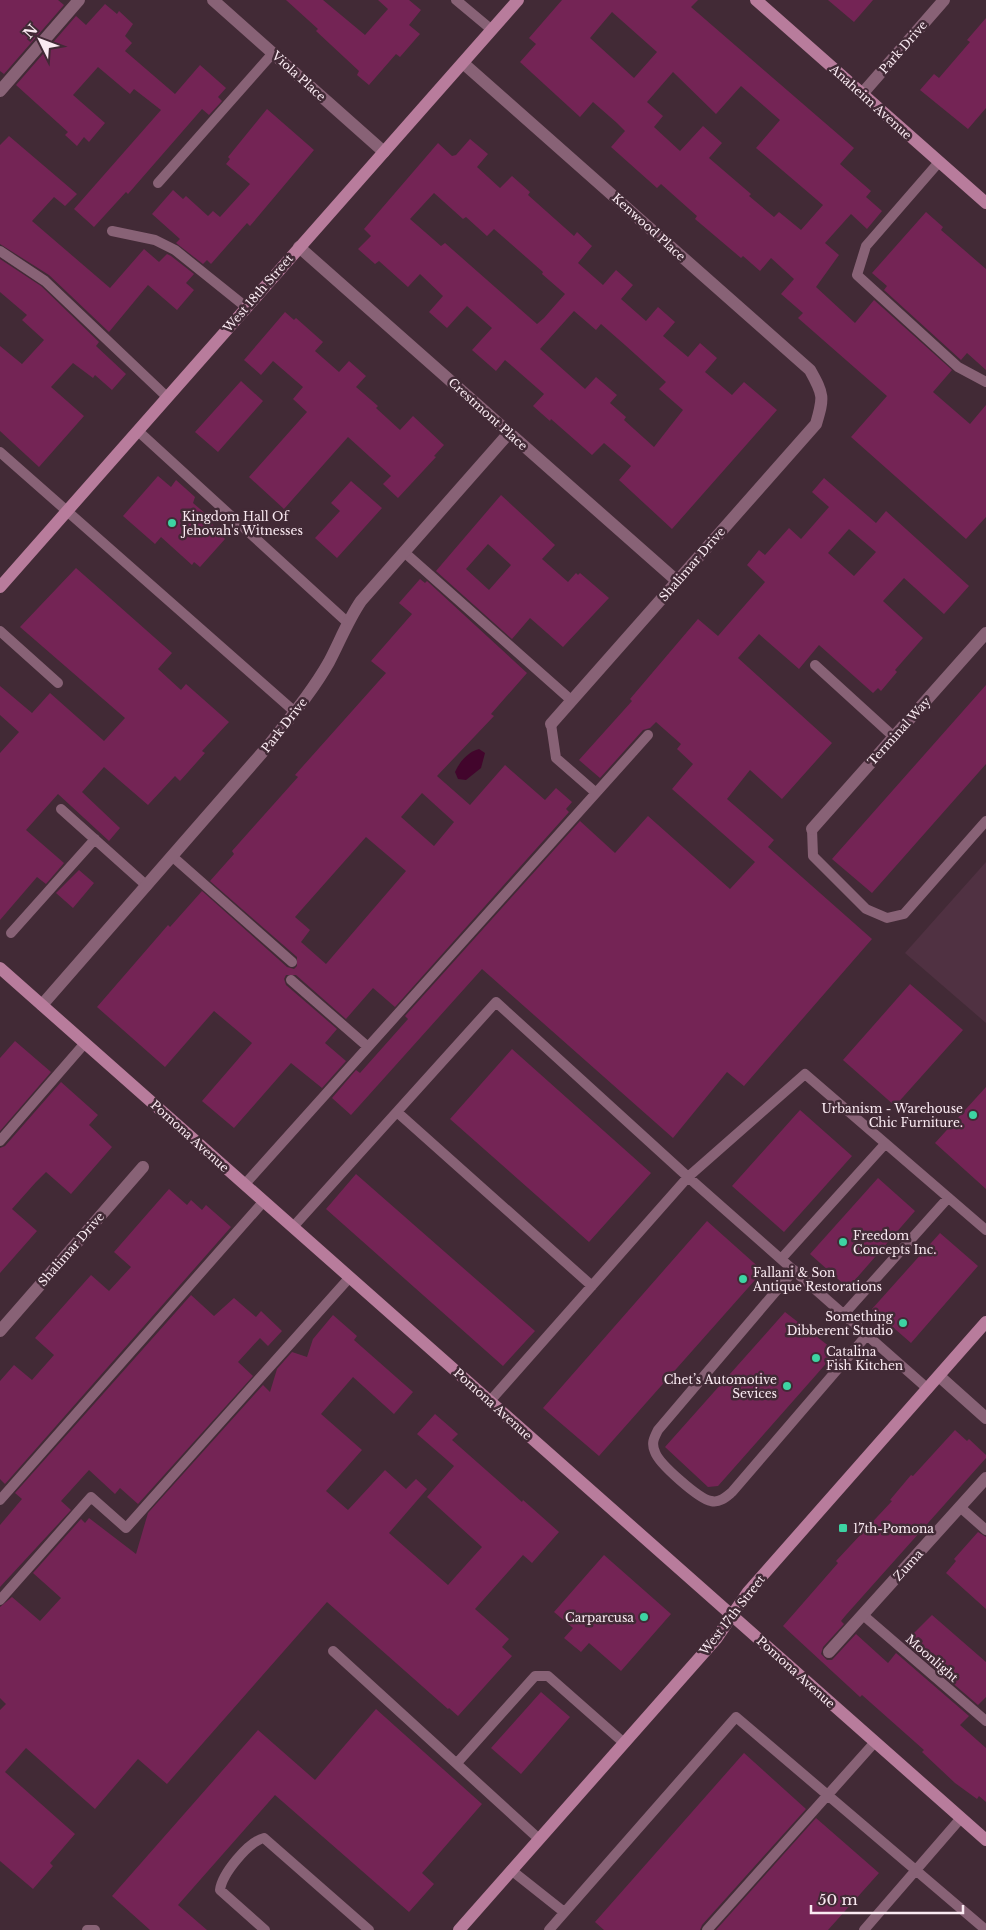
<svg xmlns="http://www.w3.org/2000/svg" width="986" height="1930" font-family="'Libre Baskerville',serif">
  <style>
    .built { fill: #503142 }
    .water { fill: #42052c }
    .building { fill: #742455; fill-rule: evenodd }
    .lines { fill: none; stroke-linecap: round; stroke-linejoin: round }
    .lane { stroke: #886276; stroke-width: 10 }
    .street { stroke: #886276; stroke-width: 12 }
    .secondary { stroke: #b87c9c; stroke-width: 12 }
    .poi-dot { fill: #3dd4a3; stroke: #422a36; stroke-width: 2 }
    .labels { text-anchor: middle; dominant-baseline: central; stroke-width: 5; stroke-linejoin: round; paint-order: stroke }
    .street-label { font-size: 12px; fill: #faeaf2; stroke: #422a36 }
    .poi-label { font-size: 12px; fill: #faeaf2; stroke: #422a36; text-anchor: start }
  </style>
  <rect width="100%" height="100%" fill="#422a36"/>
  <path class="built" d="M 986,862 L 986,1023 L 905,953 Z"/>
  <path class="water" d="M 479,749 L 485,753 L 481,768 L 466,780 L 458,779 L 455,772 C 460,761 468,752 479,749 Z"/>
  <path class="building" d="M 0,0 L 58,0 L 64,5 L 4,74 L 0,71 Z
    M 286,0 L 323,0 L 365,35 L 388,9 L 378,0 L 409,0 L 421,10 L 409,25 L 420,34 L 400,57 L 396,54 L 369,85 L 357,75 L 359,71 L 316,31 L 318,29 Z
    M 562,0 L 698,0 L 691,7 L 854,148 L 840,164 L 871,191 L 866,197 L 882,211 L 867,229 L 851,214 L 825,243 L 839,255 L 816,287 L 855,323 L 874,300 L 952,370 L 933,392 L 970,424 L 986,405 L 986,517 L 966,539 L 851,437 L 887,396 L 798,318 L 803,313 L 781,294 L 794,279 L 771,258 L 760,271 L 743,256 L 741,258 L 695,219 L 697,216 L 661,184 L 657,188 L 611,147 L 625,131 L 617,123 L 593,102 L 580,117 L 520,62 L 536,44 L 529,38 ZM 612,12 L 657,52 L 634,78 L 590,38 ZM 673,72 L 716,114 L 741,86 L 780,120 L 756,148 L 823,205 L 801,230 L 779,212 L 774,217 L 749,196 L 751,194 L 709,158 L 722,143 L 703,126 L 680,151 L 654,127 L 663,116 L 647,102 Z
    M 828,0 L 873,0 L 854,22 Z
    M 105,4 L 117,14 L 119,11 L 133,24 L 125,36 L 132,43 L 125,51 L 175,94 L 200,65 L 226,88 L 218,97 L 222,101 L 209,115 L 202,109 L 128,194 L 126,192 L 94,227 L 74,209 L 161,110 L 134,89 L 130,94 L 98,67 L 73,95 L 105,123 L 89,142 L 84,137 L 77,146 L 65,135 L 68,132 L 16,85 L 76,16 L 86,25 Z
    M 986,18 L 986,108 L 968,129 L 920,90 L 934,74 L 939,78 L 970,42 L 967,40 Z
    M 267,109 L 314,150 L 250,226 L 247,223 L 211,264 L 207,260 L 203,264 L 176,243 L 180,239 L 152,214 L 173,190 L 183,199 L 186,196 L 208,216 L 213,211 L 220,217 L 250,184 L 226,164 L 230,159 L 228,157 Z
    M 9,136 L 77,194 L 65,206 L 54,197 L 32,221 L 110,288 L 144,249 L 159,262 L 167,254 L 171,256 L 194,274 L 186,283 L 194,290 L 177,310 L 148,285 L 109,332 L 49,275 L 0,244 L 0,145 Z
    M 470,139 L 488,154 L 477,167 L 500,188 L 512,176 L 530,192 L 528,195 L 574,236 L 577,232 L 592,246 L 578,263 L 603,285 L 616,270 L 633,285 L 621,299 L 646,321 L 658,307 L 675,322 L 663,336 L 688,357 L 700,343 L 717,358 L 705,372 L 732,395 L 744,382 L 777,410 L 672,529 L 619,480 L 631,466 L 604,443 L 592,455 L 551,419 L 550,421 L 533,406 L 544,394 L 505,360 L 496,371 L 472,350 L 492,328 L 467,306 L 447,328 L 429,312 L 443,296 L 420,274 L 408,287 L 379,261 L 375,264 L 358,249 L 371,236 L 364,229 L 438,143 L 452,156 L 456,155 ZM 434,193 L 463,219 L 466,217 L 487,236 L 494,229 L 543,272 L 542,274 L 565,294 L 544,318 L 537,324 L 445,243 L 441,246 L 410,219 ZM 574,311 L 596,330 L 601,324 L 625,345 L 666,382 L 659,389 L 683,410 L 654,447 L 624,420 L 626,417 L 610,403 L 617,395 L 596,377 L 585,389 L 540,349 Z
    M 926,212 L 943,227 L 941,230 L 986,269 L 986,370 L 967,353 L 961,360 L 884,290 L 887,286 L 872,273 Z
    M 0,259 L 41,286 L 99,342 L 96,346 L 126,374 L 112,390 L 95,375 L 93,378 L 73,363 L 51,387 L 84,416 L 39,467 L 0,431 L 0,346 L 22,364 L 44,340 L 22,320 L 27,315 L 0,292 Z
    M 285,312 L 294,320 L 296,318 L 323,342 L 315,351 L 339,372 L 349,361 L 366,376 L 356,387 L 378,406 L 376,408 L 400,430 L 413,416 L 444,445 L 434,456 L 436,457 L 398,498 L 383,484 L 391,476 L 348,437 L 284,509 L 249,477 L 307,412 L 293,399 L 303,387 L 273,361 L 261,375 L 244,360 Z
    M 241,381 L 263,401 L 218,452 L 195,432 Z
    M 158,476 L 171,487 L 176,480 L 195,497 L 193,503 L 214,521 L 212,524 L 225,539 L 200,567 L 194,562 L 192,565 L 161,537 L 155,544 L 123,516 Z
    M 824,478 L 876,523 L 886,511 L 969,586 L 944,614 L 904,578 L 883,601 L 923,638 L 895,670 L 897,672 L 881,691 L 878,688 L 873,693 L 819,645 L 799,669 L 759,634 L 738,658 L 832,743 L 782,799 L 750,770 L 727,799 L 774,840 L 768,847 L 872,939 L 744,1086 L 727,1072 L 673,1138 L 482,969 L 351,1115 L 332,1098 L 356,1070 L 360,1073 L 408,1019 L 405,1016 L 580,821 L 615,853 L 648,816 L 730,889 L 755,862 L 672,789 L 693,764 L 677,749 L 681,744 L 656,722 L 650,728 L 643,730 L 600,778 L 579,760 L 632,701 L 630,699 L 698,619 L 718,636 L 765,582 L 747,565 L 759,550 L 765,555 L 789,528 L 801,539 L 829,507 L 812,492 ZM 849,529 L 876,552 L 854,576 L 828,553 Z
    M 351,481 L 382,508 L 337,558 L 315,538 L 340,511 L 331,503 Z
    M 501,495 L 555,545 L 542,559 L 568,582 L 576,573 L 578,575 L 580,573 L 609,598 L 563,647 L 530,618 L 512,639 L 436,571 ZM 488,544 L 511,565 L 489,590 L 466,569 Z
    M 76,568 L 172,653 L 158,669 L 181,690 L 186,684 L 229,722 L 202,751 L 205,753 L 180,781 L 175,776 L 148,805 L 104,767 L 82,792 L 120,828 L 109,841 L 58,794 L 26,830 L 64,863 L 46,884 L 37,877 L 0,920 L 0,753 L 19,732 L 0,715 L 0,686 L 32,713 L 50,693 L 104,741 L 125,718 L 20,627 Z
    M 420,579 L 425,583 L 427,581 L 527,673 L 491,714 L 494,716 L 437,776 L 470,805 L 505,765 L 545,800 L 556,788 L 572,802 L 566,809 L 569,812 L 395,1007 L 373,988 L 346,1019 L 296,975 L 286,975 L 284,979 L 286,985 L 337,1029 L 325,1043 L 346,1061 L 322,1088 L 291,1063 L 234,1128 L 202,1101 L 252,1043 L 214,1011 L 165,1067 L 97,1007 L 168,925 L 170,927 L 202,891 L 287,967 L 294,969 L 297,966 L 297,957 L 210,881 L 234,854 L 232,851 L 298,777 L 295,775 L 386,673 L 371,661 L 412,614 L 399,603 ZM 422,793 L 454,822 L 434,846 L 401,817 ZM 366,837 L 406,871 L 326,964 L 301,942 L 310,930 L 295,917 Z
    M 986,685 L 986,764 L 872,893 L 832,859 Z
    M 79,870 L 94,883 L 73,908 L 56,893 Z
    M 910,984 L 963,1030 L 895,1106 L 843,1060 Z
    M 15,1041 L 51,1072 L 0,1131 L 0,1058 Z
    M 512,1049 L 651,1173 L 589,1242 L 450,1119 Z
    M 61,1082 L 98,1115 L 89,1125 L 112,1147 L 71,1194 L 46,1172 L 36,1182 L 12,1209 L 37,1231 L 0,1273 L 0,1148 L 5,1146 Z
    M 986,1087 L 986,1189 L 935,1143 Z
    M 800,1110 L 852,1156 L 784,1232 L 732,1186 Z
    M 356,1174 L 535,1331 L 503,1366 L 326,1209 Z
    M 878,1178 L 915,1211 L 848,1288 L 810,1254 Z
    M 169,1189 L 187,1205 L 191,1200 L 202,1210 L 206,1205 L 231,1227 L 5,1484 L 0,1479 L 0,1381 L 14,1365 L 32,1380 L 54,1355 L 35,1338 L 91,1275 L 109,1291 L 131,1267 L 114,1252 Z
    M 707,1221 L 763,1271 L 599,1456 L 543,1408 Z
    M 940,1233 L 978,1266 L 911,1343 L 872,1309 Z
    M 191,1295 L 214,1316 L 234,1298 L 256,1317 L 261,1311 L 282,1331 L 268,1346 L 260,1338 L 238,1362 L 253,1376 L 138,1504 L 120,1488 L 115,1494 L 89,1470 L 61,1501 L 71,1510 L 0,1587 L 0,1590 L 0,1525 L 22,1499 L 15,1493 Z
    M 785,1312 L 830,1347 L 831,1358 L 718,1486 L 708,1487 L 665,1447 Z
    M 333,1315 L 357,1336 L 354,1340 L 413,1392 L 394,1414 L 353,1377 L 321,1414 L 362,1450 L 326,1491 L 348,1510 L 385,1470 L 406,1489 L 416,1479 L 427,1489 L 389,1533 L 448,1585 L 482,1547 L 427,1497 L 454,1466 L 417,1434 L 435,1414 L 458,1434 L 452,1440 L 522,1502 L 523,1500 L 559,1532 L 532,1563 L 523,1555 L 475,1609 L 509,1639 L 502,1647 L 512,1656 L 458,1716 L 449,1708 L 448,1709 L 327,1602 L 167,1784 L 138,1759 L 95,1809 L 26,1748 L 5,1772 L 75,1834 L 50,1863 L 53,1866 L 33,1889 L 0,1861 L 0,1710 L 6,1704 L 0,1698 L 0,1607 L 12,1597 L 40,1621 L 61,1598 L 33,1573 L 81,1519 L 85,1523 L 89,1518 L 136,1554 L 148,1513 L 263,1385 L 270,1392 L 277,1369 L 292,1352 L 307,1357 L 313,1339 Z
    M 955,1430 L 967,1441 L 969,1439 L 986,1455 L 986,1458 L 846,1615 L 841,1621 L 844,1624 L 823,1647 L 821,1654 L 827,1660 L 832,1660 L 856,1634 L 888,1663 L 896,1653 L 969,1716 L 960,1725 L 986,1748 L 986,1802 L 979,1796 L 977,1799 L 955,1783 L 922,1752 L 924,1750 L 862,1695 L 860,1697 L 783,1626 L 838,1563 L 836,1561 L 892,1501 L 890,1500 L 911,1475 L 913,1476 Z
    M 978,1532 L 986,1537 L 986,1609 L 946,1573 L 956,1561 L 954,1559 Z
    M 604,1555 L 671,1614 L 621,1671 L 589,1643 L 581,1652 L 564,1638 L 573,1628 L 554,1612 Z
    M 932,1615 L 986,1662 L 986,1697 L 978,1705 L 905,1642 Z
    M 541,1692 L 570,1717 L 521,1774 L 491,1748 Z
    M 376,1709 L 482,1804 L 422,1873 L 434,1884 L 409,1912 L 275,1795 L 178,1905 L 207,1930 L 150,1930 L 112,1896 L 258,1730 L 315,1780 Z
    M 744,1753 L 806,1809 L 702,1925 L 700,1930 L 604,1930 L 595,1922 Z
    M 816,1818 L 879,1873 L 828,1930 L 716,1930 Z"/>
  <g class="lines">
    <path class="lane" d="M 456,0 L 492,30
      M 939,162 L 866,246 L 857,275 L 958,367 L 986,382
      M 158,183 L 273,53
      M 112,231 L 155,240 L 175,250 L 246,307
      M 0,251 L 45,281 L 167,397
      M 138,431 L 347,622
      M 0,452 L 295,712
      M 404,552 L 571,700
      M 0,631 L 58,683
      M 815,665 L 894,737
      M 551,724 L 556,758 L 595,792
      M 61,809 L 147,886
      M 812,829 L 813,856 L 866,909 L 887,918 L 904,914 L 986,821
      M 173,857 L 292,962
      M 11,933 L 95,839
      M 291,980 L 368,1047
      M 397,1112 L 592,1286
      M 0,1141 L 85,1043
      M 245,1184 L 648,735
      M 293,1227 L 496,1002 L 688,1177 L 805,1074 L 986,1230
      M 781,1259 L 885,1144
      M 794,1270 L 658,1430 C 654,1438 651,1443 655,1452 C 659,1464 699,1499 711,1501 C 720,1503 726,1497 732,1492 L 867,1335
      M 844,1314 L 948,1198
      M 490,1401 L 688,1177 L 928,1389
      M 0,1500 L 264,1201
      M 960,1507 L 986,1530
      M 0,1600 L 91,1497 L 126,1528 L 350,1277
      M 863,1615 L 986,1721
      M 333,1651 L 539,1839
      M 457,1763 L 535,1676 L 548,1676 L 624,1743
      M 511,1870 L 564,1912
      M 87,1930 L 95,1930
      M 265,1930 L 220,1890 C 222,1874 248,1842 264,1838 L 369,1930
      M 549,1930 L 736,1717 L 986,1930
      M 707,1930 L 875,1742
      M 864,1930 L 961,1818"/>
    <path class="street" d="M 213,0 L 384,152
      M 463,63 L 810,370 C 824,395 824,397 816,424 L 551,724
      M 0,91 L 79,0
      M 862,94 L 944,0
      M 299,247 L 677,581
      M 812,829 L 986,633
      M 42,1005 L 268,746 C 289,719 312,692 329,662 C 340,641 348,620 361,601 L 509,433
      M 0,1331 L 143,1167
      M 939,1376 L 986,1418
      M 829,1652 L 986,1478"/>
    <path class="secondary" d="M 756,0 L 986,203
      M 0,587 L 518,0
      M 0,968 L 986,1840
      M 459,1930 L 716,1639 L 748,1592 L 986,1322"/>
  </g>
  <g class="poi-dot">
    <circle cx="172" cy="523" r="5"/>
    <circle cx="973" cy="1115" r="5"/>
    <circle cx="843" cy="1242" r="5"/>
    <circle cx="743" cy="1279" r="5"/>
    <circle cx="903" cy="1323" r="5"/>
    <circle cx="816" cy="1358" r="5"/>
    <circle cx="787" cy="1386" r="5"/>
    <rect x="838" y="1523" width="10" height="10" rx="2.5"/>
    <circle cx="644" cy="1617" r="5"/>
  </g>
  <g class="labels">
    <g class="street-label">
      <text transform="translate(903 47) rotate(-49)">Park Drive</text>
      <text transform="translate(299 76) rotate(42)">Viola Place</text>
      <text transform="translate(871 102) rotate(42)">Anaheim Avenue</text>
      <text transform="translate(649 227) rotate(42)">Kenwood Place</text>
      <text transform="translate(258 293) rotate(-49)">West 18th Street</text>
      <text transform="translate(488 414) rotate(42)">Crestmont Place</text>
      <text transform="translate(692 564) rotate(-49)">Shalimar Drive</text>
      <text transform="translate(284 725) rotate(-52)">Park Drive</text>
      <text transform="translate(899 731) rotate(-48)">Terminal Way</text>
      <text transform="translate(190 1136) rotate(42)">Pomona Avenue</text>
      <text transform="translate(71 1249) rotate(-49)">Shalimar Drive</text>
      <text transform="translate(493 1404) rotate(42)">Pomona Avenue</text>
      <text transform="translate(908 1565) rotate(-48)">Zuma</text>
      <text transform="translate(732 1615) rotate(-52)">West 17th Street</text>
      <text transform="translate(932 1658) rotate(41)">Moonlight</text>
      <text transform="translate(796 1672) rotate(42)">Pomona Avenue</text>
    </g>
    <g class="poi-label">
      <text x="182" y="516">Kingdom Hall Of<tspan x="182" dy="14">Jehovah's Witnesses</tspan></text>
      <text x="963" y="1108" text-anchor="end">Urbanism - Warehouse<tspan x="963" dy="14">Chic Furniture.</tspan></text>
      <text x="853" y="1235">Freedom<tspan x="853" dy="14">Concepts Inc.</tspan></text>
      <text x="753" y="1272">Fallani &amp; Son<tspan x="753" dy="14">Antique Restorations</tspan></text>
      <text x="893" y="1316" text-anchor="end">Something<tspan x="893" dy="14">Dibberent Studio</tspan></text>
      <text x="826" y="1351">Catalina<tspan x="826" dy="14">Fish Kitchen</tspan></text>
      <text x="777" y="1379" text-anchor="end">Chet’s Automotive<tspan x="777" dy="14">Sevices</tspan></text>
      <text x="853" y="1528">17th-Pomona</text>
      <text x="634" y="1617" text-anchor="end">Carparcusa</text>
    </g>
  </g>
  <g transform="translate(40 40) rotate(312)" stroke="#422a36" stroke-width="4" paint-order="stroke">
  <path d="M0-4L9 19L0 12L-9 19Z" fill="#faeaf2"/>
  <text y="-8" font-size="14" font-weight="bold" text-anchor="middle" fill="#faeaf2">N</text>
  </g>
  <path d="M811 1905v8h152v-8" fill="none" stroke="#faeaf2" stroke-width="2.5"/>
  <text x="818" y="1905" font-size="15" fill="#faeaf2" stroke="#422a36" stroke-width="4" paint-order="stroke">50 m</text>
</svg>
